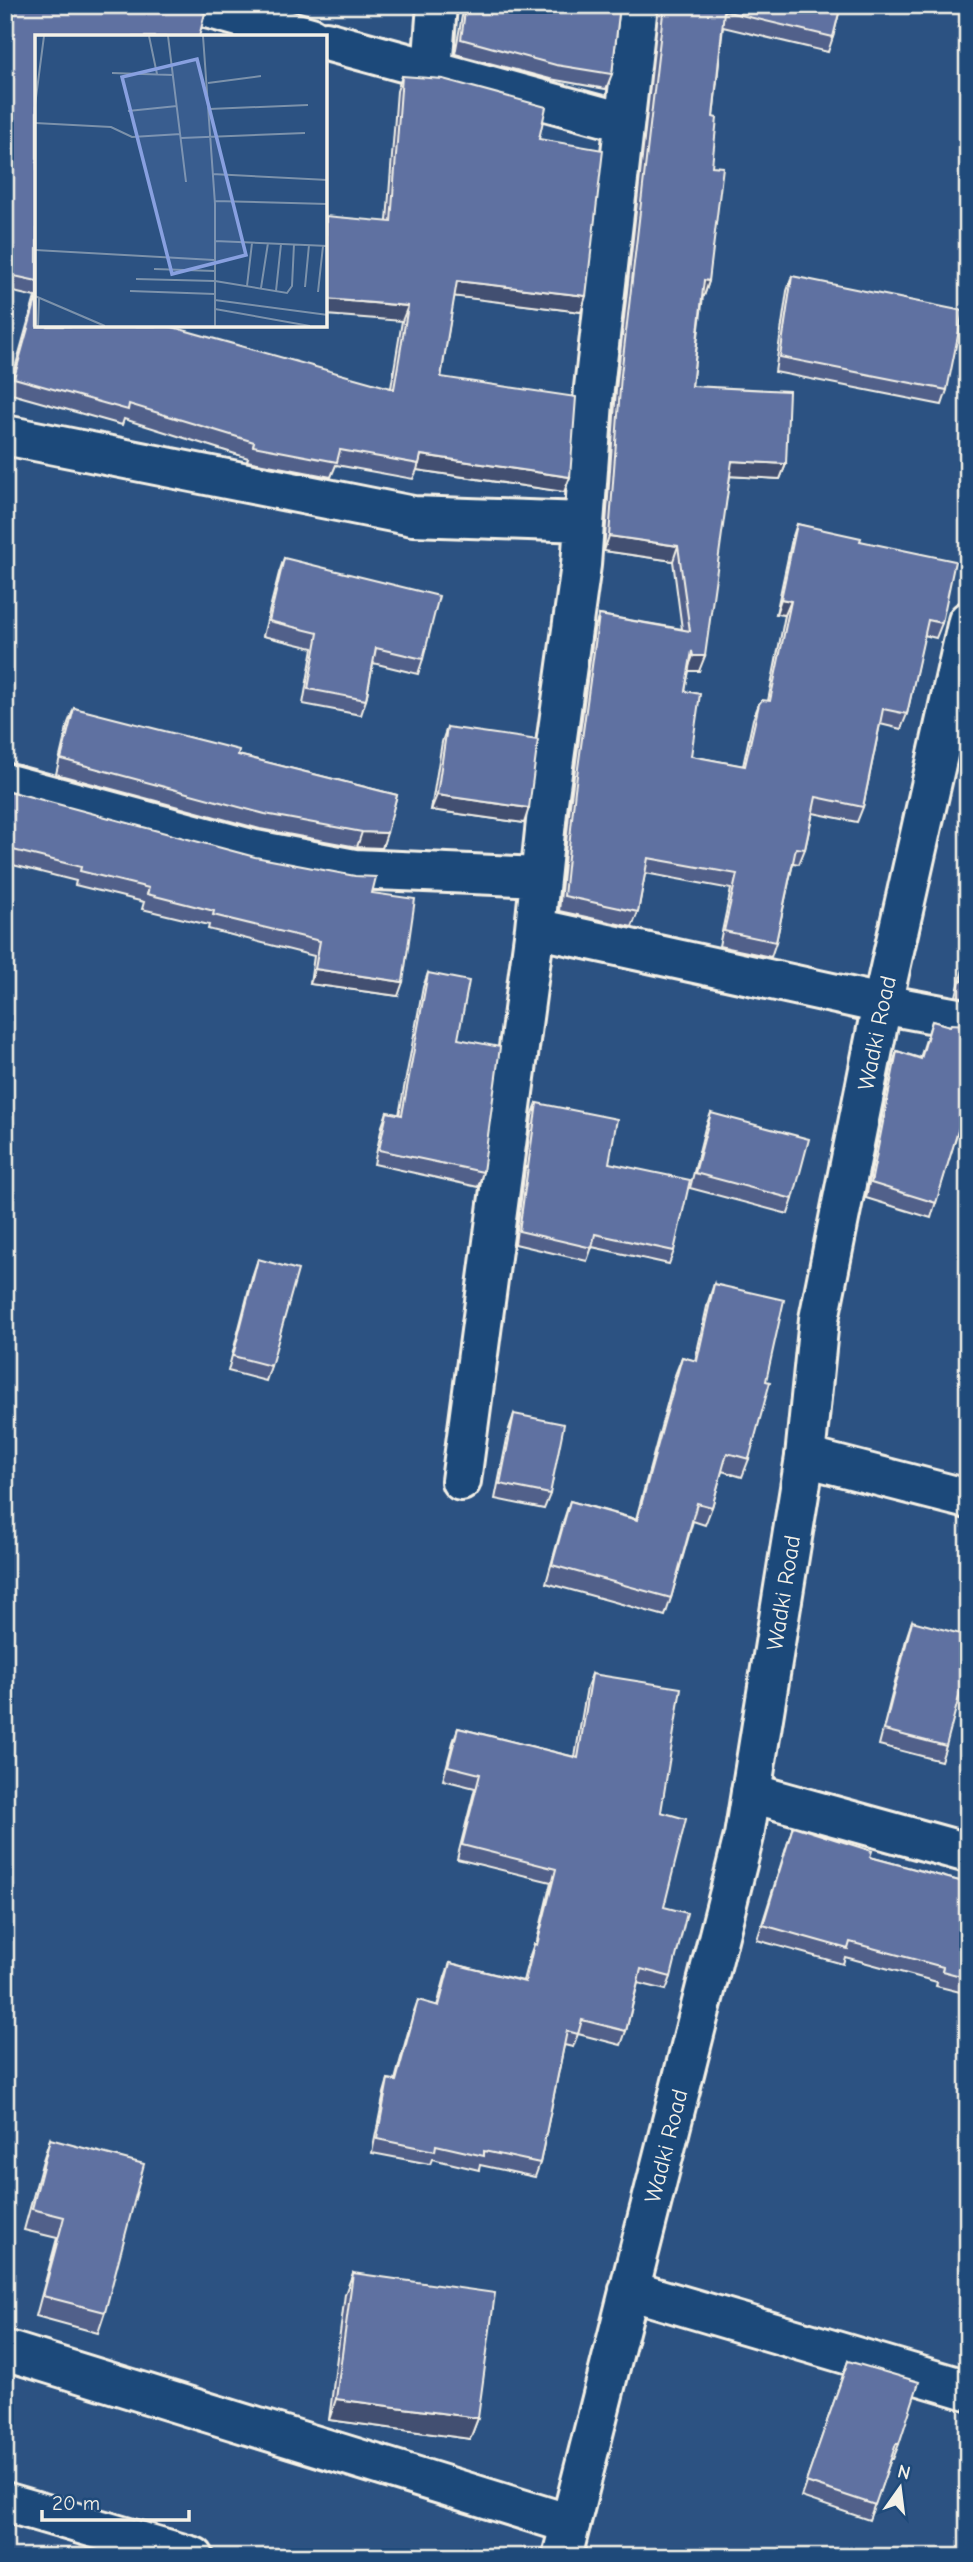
<svg xmlns="http://www.w3.org/2000/svg" width="973" height="2562" font-family="'Comic Neue',sans-serif">
  <style>
    .lines { fill: none; stroke-linecap: round; stroke-linejoin: round }
    .street-casing { stroke: #f4f1e8; stroke-width: 44 }
    .secondary-casing { stroke: #f4f1e8; stroke-width: 44 }
    .street { stroke: #1f4a7a; stroke-width: 38 }
    .secondary { stroke: #1f4a7a; stroke-width: 38 }
    .wall { fill: #51618a; stroke: #f4f1e8; stroke-width: 2 }
    .shaded-wall { fill: #424f71; stroke: #f4f1e8; stroke-width: 2 }
    .building { fill: #5e71a1; stroke: #f4f1e8; stroke-width: 2 }
    .labels { text-anchor: middle; dominant-baseline: central; stroke-width: 7; stroke-linejoin: round; paint-order: stroke }
    .street-label { font-size: 23px; fill: #f4f1e8; stroke: #1f4a7a }
    .inset-road { fill: none; stroke: #7c92ab; stroke-width: 2 }
    .view { fill: #88a0e0; fill-opacity: 0.15; stroke: #88a0e0; stroke-width: 3.5 }
    .inset-edge { fill: none; stroke: #f4f1e8; stroke-width: 3.5 }
  </style>
  <rect width="100%" height="100%" fill="#2c5282"/>
  <filter id="ink" filterUnits="userSpaceOnUse"><feTurbulence type="fractalNoise" baseFrequency=".0143" numOctaves="2"/><feDisplacementMap in="SourceGraphic" scale="14" xChannelSelector="R" yChannelSelector="G"/><feConvolveMatrix kernelMatrix="1 2 1 2 8 2 1 2 1" color-interpolation-filters="sRGB"/></filter>
  <g filter="url(#ink)">
    <g class="lines">
      <defs>
        <path id="street" d="M 196,5 L 311,37
          M 326,41 L 623,122
          M 432,70 L 437,5
          M 5,435 L 413,516 L 584,522
          M 5,783 L 255,850 L 354,869 L 540,877
          M 535,928 L 882,1004 L 968,1020
          M 805,1457 L 968,1499
          M 461,1481 L 535,928 L 548,802 L 581,565 L 594,388 L 638,5
          M 751,1793 L 968,1853
          M 629,2290 L 968,2390
          M 5,2350 L 570,2524
          M 5,2502 L 194,2557"/>
        <g id="secondary">
          <path id="s1" d="M 562,2557 L 744,1836 L 805,1457 L 819,1319 L 882,1004 L 968,621"/>
        </g>
      </defs>
      <use href="#street" class="street-casing"/>
      <use href="#secondary" class="secondary-casing"/>
      <use href="#street" class="street"/>
      <use href="#secondary" class="secondary"/>
    </g>
    <path class="wall" d="M 5,5 L 37,37 L 37,326 L 391,388 L 402,321 L 387,221 L 397,91 L 402,76 L 539,139 L 581,312 L 454,296 L 441,377 L 570,477 L 564,492 L 417,470 L 413,479 L 336,465 L 331,477 L 247,461 L 248,458 L 124,419 L 122,425 L 8,393 L 35,297 L 5,290 Z
      M 464,5 L 620,5 L 612,74 L 606,89 L 550,79 L 455,54 Z
      M 659,5 L 841,5 L 833,37 L 828,52 L 723,27 L 713,117 L 709,281 L 704,296 L 703,296 L 692,386 L 786,464 L 780,479 L 730,476 L 699,671 L 689,671 L 685,691 L 691,756 L 743,766 L 753,719 L 759,704 L 768,701 L 785,615 L 776,614 L 792,539 L 797,524 L 860,541 L 942,623 L 936,638 L 924,635 L 907,714 L 901,729 L 880,724 L 863,807 L 857,822 L 813,813 L 805,849 L 799,864 L 793,863 L 776,942 L 771,957 L 719,946 L 731,889 L 645,873 L 638,912 L 632,927 L 559,911 L 570,805 L 594,630 L 599,615 L 682,629 L 673,561 L 604,551 L 616,390 Z
      M 935,5 L 968,5 L 968,12 Z
      M 792,276 L 947,390 L 942,405 L 775,372 L 787,291 Z
      M 284,558 L 423,659 L 418,674 L 373,663 L 366,700 L 361,715 L 303,704 L 313,648 L 263,636 L 279,573 Z
      M 74,708 L 238,755 L 397,795 L 382,848 L 357,847 L 260,829 L 56,774 L 68,723 Z
      M 447,727 L 524,823 L 431,810 L 442,742 Z
      M 5,790 L 372,893 L 398,996 L 310,984 L 314,956 L 208,929 L 209,925 L 142,909 L 144,902 L 75,885 L 76,881 L 5,863 Z
      M 968,950 L 968,998 L 956,996 Z
      M 428,973 L 458,1039 L 483,1172 L 478,1187 L 374,1164 L 382,1126 L 387,1112 L 399,1115 L 423,987 Z
      M 932,1021 L 950,1026 L 968,1025 L 968,1128 L 959,1126 L 931,1218 L 866,1198 L 892,1066 L 897,1051 L 920,1058 Z
      M 537,1103 L 609,1163 L 674,1251 L 669,1264 L 592,1247 L 587,1261 L 515,1244 L 532,1116 Z
      M 711,1113 L 793,1199 L 788,1214 L 690,1188 L 705,1128 Z
      M 258,1259 L 271,1366 L 266,1381 L 228,1371 L 253,1274 Z
      M 714,1284 L 749,1459 L 742,1477 L 722,1471 L 712,1507 L 705,1525 L 693,1521 L 671,1598 L 665,1616 L 546,1583 L 564,1519 L 570,1501 L 636,1519 L 675,1375 L 682,1357 L 695,1361 L 708,1302 Z
      M 514,1414 L 550,1494 L 544,1509 L 495,1499 L 509,1429 Z
      M 912,1621 L 946,1746 L 941,1761 L 879,1745 L 907,1636 Z
      M 592,1674 L 661,1812 L 664,1907 L 671,1977 L 666,1990 L 638,1983 L 626,2031 L 621,2045 L 578,2034 L 573,2047 L 564,2045 L 540,2163 L 535,2177 L 480,2165 L 479,2170 L 432,2159 L 430,2164 L 372,2153 L 384,2093 L 388,2079 L 395,2080 L 413,2014 L 418,2000 L 437,2006 L 445,1977 L 450,1963 L 523,1981 L 529,1958 L 534,1944 L 536,1945 L 551,1882 L 457,1859 L 475,1788 L 443,1780 L 453,1742 L 458,1728 L 575,1757 L 587,1687 Z
      M 793,1826 L 870,1857 L 963,1882 L 968,1879 L 968,1994 L 936,1986 L 937,1982 L 845,1957 L 843,1964 L 757,1940 Z
      M 50,2139 L 105,2312 L 98,2333 L 36,2316 L 57,2238 L 24,2230 L 43,2160 Z
      M 353,2273 L 478,2418 L 470,2439 L 329,2420 L 345,2294 Z
      M 848,2361 L 899,2444 L 893,2459 L 891,2459 L 869,2520 L 801,2497 Z"/>
    <path class="shaded-wall" d="M 704,280 L 709,281 L 704,296 L 699,295 Z
      M 457,281 L 586,296 L 581,312 L 451,296 Z
      M 326,299 L 408,306 L 402,321 L 326,315 Z
      M 421,455 L 570,477 L 564,492 L 417,470 Z
      M 732,461 L 786,464 L 780,479 L 727,476 Z
      M 609,536 L 678,546 L 673,561 L 604,551 Z
      M 781,599 L 791,601 L 785,615 L 776,614 Z
      M 693,656 L 705,656 L 699,671 L 687,671 Z
      M 437,795 L 529,808 L 524,823 L 431,810 Z
      M 362,832 L 387,833 L 382,848 L 357,847 Z
      M 315,969 L 403,982 L 398,996 L 310,984 Z
      M 336,2399 L 478,2418 L 470,2439 L 329,2420 Z"/>
    <path class="building" d="M 5,5 L 186,5 L 205,13 L 199,37 L 37,37 L 37,281 L 5,274 Z
      M 466,5 L 620,5 L 612,74 L 556,65 L 461,39 Z
      M 664,5 L 841,5 L 833,37 L 724,11 L 713,117 L 717,118 L 712,166 L 723,167 L 709,281 L 704,280 L 692,386 L 789,391 L 786,464 L 732,461 L 705,656 L 693,656 L 692,651 L 685,691 L 700,694 L 691,756 L 745,766 L 759,704 L 762,700 L 770,701 L 791,601 L 781,599 L 797,524 L 861,538 L 860,541 L 955,561 L 942,623 L 928,620 L 907,714 L 883,709 L 863,807 L 816,797 L 805,849 L 796,848 L 776,942 L 724,931 L 737,874 L 648,858 L 638,912 L 564,896 L 575,790 L 599,615 L 690,631 L 678,546 L 609,536 L 621,375 Z
      M 402,76 L 443,79 L 546,107 L 539,139 L 603,150 L 586,296 L 457,281 L 441,377 L 576,397 L 570,477 L 421,455 L 419,464 L 340,450 L 337,462 L 253,446 L 254,442 L 129,404 L 128,410 L 14,378 L 37,296 L 37,326 L 169,326 L 394,389 L 408,306 L 326,299 L 326,216 L 391,222 Z
      M 792,276 L 963,311 L 947,390 L 780,357 Z
      M 284,558 L 439,596 L 423,659 L 376,648 L 366,700 L 308,689 L 318,633 L 269,621 Z
      M 74,708 L 239,750 L 238,755 L 397,795 L 387,833 L 362,832 L 265,814 L 61,759 Z
      M 447,727 L 538,740 L 529,808 L 437,795 Z
      M 5,790 L 255,857 L 355,876 L 376,877 L 372,893 L 415,899 L 403,982 L 315,969 L 320,941 L 213,915 L 214,911 L 147,894 L 149,888 L 80,871 L 81,867 L 5,848 Z
      M 968,957 L 968,982 L 962,981 Z
      M 428,973 L 469,981 L 458,1039 L 500,1047 L 483,1172 L 379,1150 L 387,1112 L 402,1115 Z
      M 932,1021 L 950,1026 L 951,1024 L 968,1025 L 968,1112 L 964,1111 L 936,1203 L 871,1183 L 897,1051 L 921,1059 Z
      M 537,1103 L 617,1119 L 609,1163 L 690,1180 L 674,1251 L 595,1234 L 592,1248 L 519,1231 Z
      M 711,1113 L 809,1139 L 793,1199 L 695,1173 Z
      M 258,1259 L 298,1270 L 271,1366 L 233,1356 Z
      M 714,1284 L 784,1300 L 766,1381 L 770,1382 L 749,1459 L 727,1453 L 712,1507 L 697,1503 L 671,1598 L 552,1565 L 570,1501 L 637,1520 L 682,1357 L 697,1361 Z
      M 514,1414 L 564,1424 L 550,1494 L 500,1484 Z
      M 912,1621 L 968,1636 L 968,1663 L 946,1746 L 884,1730 Z
      M 592,1674 L 681,1688 L 661,1812 L 686,1819 L 664,1907 L 687,1913 L 671,1977 L 641,1969 L 626,2031 L 582,2020 L 578,2034 L 567,2031 L 540,2163 L 484,2151 L 484,2156 L 436,2145 L 435,2151 L 377,2139 L 388,2079 L 396,2081 L 418,2000 L 439,2006 L 450,1963 L 525,1982 L 534,1944 L 537,1945 L 556,1869 L 462,1845 L 480,1774 L 448,1766 L 458,1728 L 578,1758 Z
      M 793,1826 L 872,1851 L 870,1857 L 963,1882 L 964,1878 L 968,1879 L 968,1978 L 942,1971 L 943,1967 L 850,1942 L 848,1949 L 763,1925 Z
      M 50,2139 L 144,2164 L 105,2312 L 43,2296 L 64,2217 L 32,2209 Z
      M 353,2273 L 495,2293 L 478,2418 L 336,2399 Z
      M 848,2361 L 919,2382 L 899,2444 L 896,2444 L 875,2505 L 806,2482 Z"/>
  </g>
  <g class="labels">
    <g class="street-label">
      <text stroke="none"><textPath href="#s1" startOffset="1558">Wadki Road</textPath></text>
      <text stroke="none"><textPath href="#s1" startOffset="990">Wadki Road</textPath></text>
      <text stroke="none"><textPath href="#s1" startOffset="424">Wadki Road</textPath></text>
    </g>
  </g>
  <g transform="translate(35 35)">
    <rect width="292" height="292" fill="#2c5282"/>
    <path class="inset-road" d="M 114,1 L 122,39M 133,1 L 151,147M 168,1 L 180,169 L 180,291M 77,38 L 138,40M 173,48 L 226,41M 0,70 L 9,1M 174,74 L 273,70M 93,76 L 142,71M 0,88 L 76,92 L 97,102 L 146,99M 146,103 L 270,98M 177,139 L 293,145M 179,166 L 293,169M 180,206 L 293,211M 0,215 L 179,225M 119,234 L 180,236M 101,244 L 180,246 L 252,258 L 257,251 L 259,209M 212,251 L 217,208M 270,252 L 274,210M 226,253 L 233,208M 95,256 L 180,259M 241,256 L 246,209M 283,257 L 288,211M 0,261 L 70,291M 180,265 L 293,280M 180,274 L 275,291M 3,291 L 4,263"/>
    <path class="view" d="M 162,24 L 211,220 L 137,239 L 87,42 Z"/>
    <rect width="292" height="292" class="inset-edge"/>
  </g>
  <rect width="973" height="2562" fill="none" stroke="#1f4a7a" stroke-width="28"/>
  <rect x="14" y="14" width="945" height="2534" fill="none" stroke="#f4f1e8" stroke-width="2.5" filter="url(#ink)"/>
  <g transform="translate(900 2488) rotate(14)" stroke="#1f4a7a" stroke-width="5" paint-order="stroke">
  <path d="M0-5L12 26L0 18L-12 26Z" fill="#f4f1e8"/>
  <text y="-10" font-size="19" font-weight="bold" text-anchor="middle" fill="#f4f1e8">N</text>
  </g>
  <path d="M42 2510v10h147v-10" fill="none" stroke="#f4f1e8" stroke-width="3.5"/>
  <text x="52" y="2510" font-size="21" fill="#f4f1e8" stroke="#1f4a7a" stroke-width="5" paint-order="stroke">20 m</text>
</svg>
